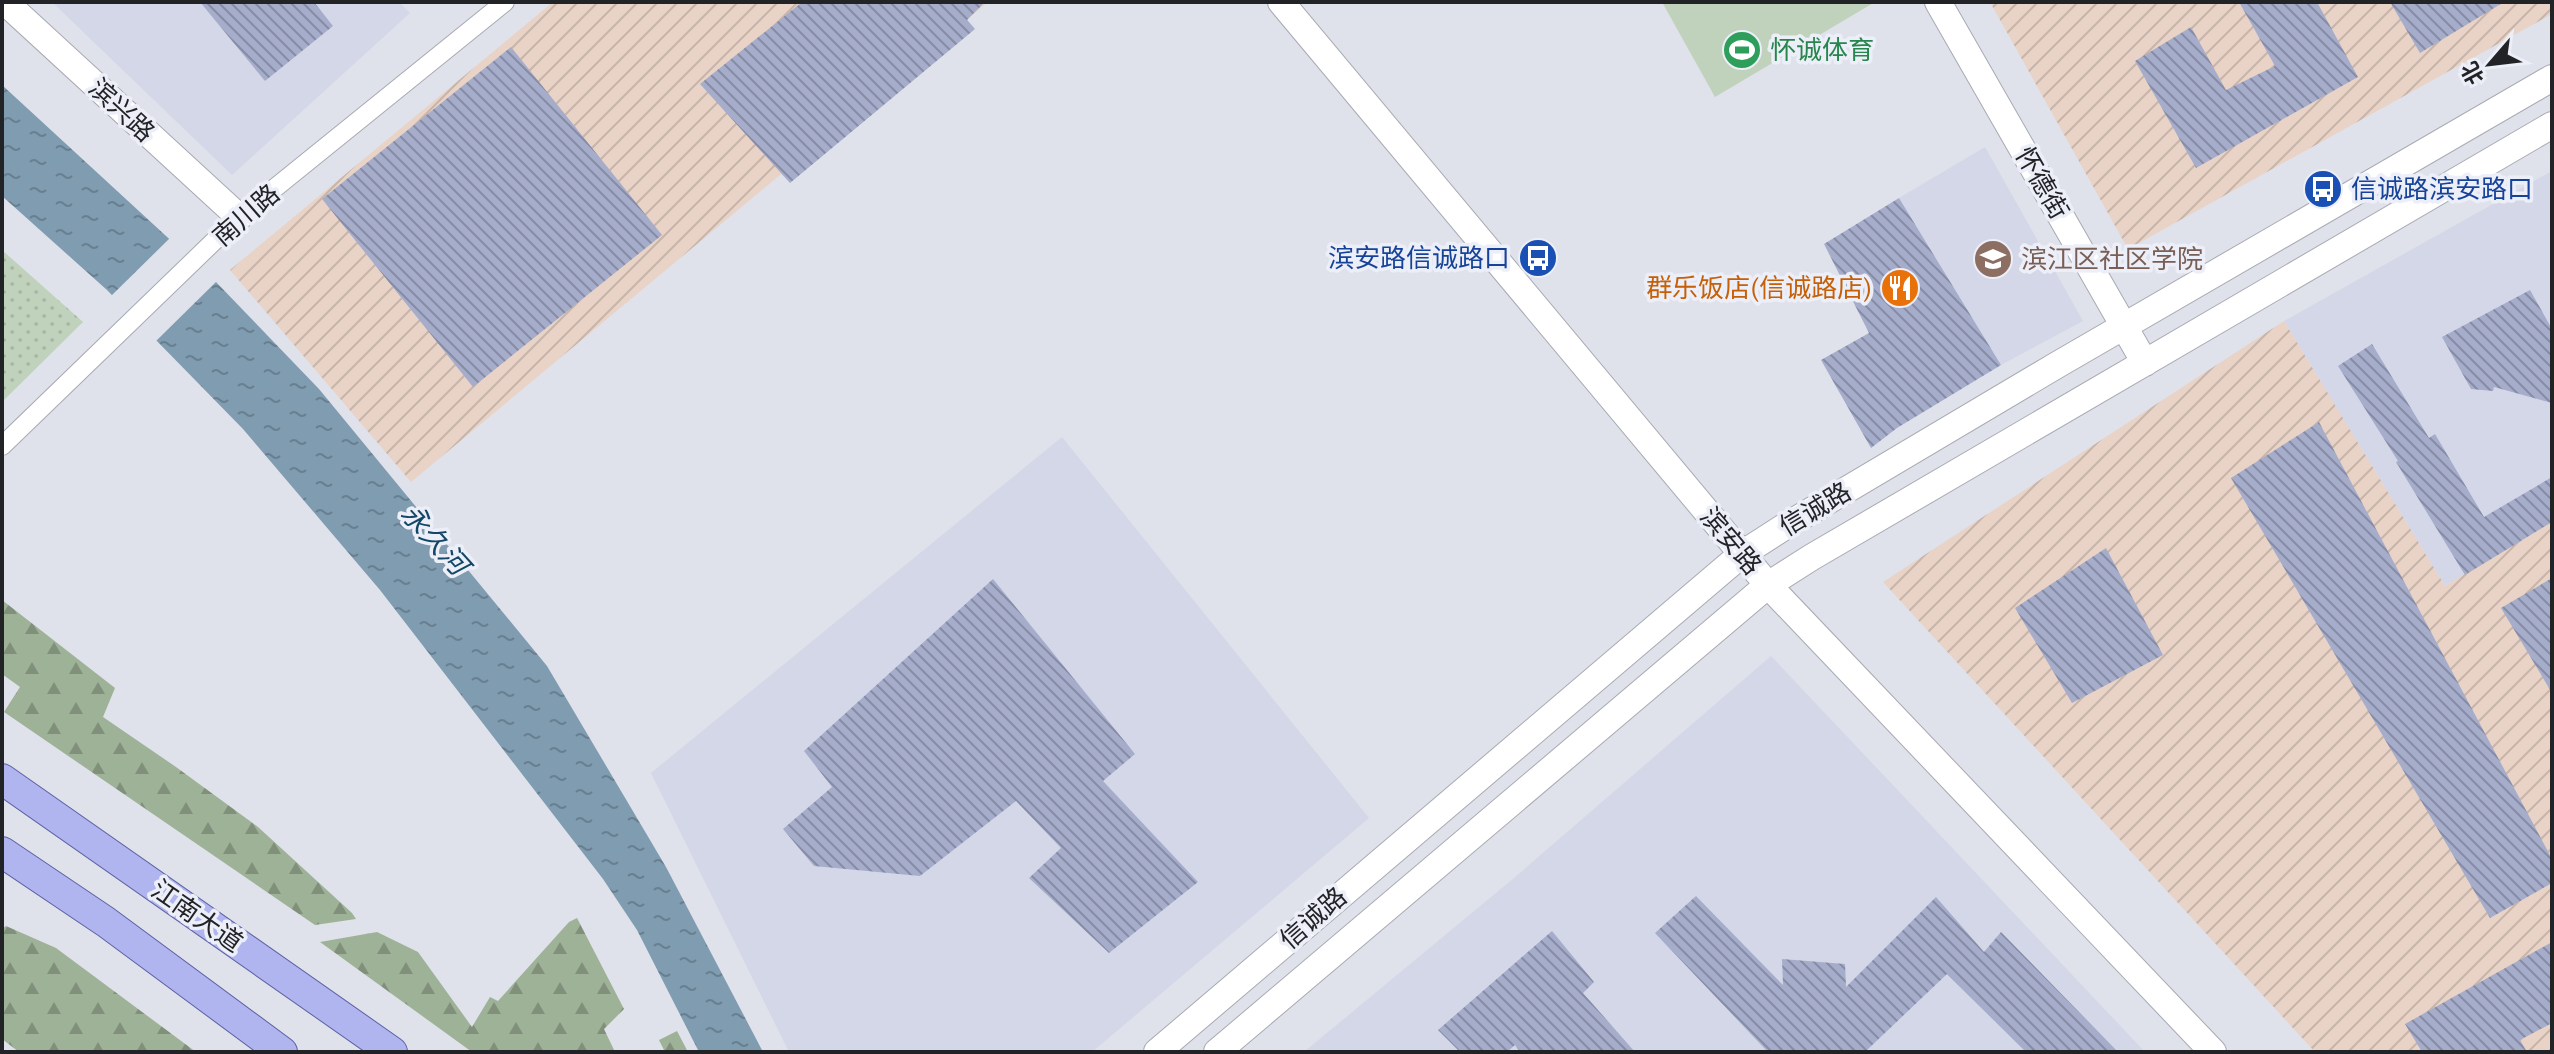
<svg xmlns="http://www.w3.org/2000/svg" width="2554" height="1054" font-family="'Source Serif 4','Noto Sans SC',serif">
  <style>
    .built { fill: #d3d7e8 }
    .industrial { fill: url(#industrial-furrows) }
    .grass { fill: url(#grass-dots) }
    .forest { fill: url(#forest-firs) }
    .garden { fill: #c1d2bc }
    .water { fill: url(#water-ripples) }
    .pier { fill: #dfe1eb }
    .building { fill: url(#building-back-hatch) }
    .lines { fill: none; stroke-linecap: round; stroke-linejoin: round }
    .street-casing { stroke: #a8aab3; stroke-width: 20 }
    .secondary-casing { stroke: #a8aab3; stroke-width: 28 }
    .primary-casing { stroke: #5c61a2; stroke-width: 32 }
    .street { stroke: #fff; stroke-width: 18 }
    .secondary { stroke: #fff; stroke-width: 26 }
    .primary { stroke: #b0b4ef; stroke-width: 30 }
    .labels { text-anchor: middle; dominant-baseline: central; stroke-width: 7; stroke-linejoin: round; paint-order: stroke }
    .leisure-label { font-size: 26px; fill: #27864d; stroke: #eceef8; text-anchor: start }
    .street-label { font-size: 26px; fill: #222326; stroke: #eceef8 }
    .transit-label { font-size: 26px; fill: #164399; stroke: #eceef8; text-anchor: start }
    .education-label { font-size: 26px; fill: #785e54; stroke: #eceef8; text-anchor: start }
    .food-label { font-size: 26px; fill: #c56008; stroke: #eceef8; text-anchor: end }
    .water-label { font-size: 28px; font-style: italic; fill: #144765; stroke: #eceef8 }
  </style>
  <defs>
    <pattern id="industrial-furrows" width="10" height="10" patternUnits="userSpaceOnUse" patternTransform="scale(2)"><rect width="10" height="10" fill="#e9d3c6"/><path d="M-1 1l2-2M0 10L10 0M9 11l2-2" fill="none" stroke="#c8b5aa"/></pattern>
    <pattern id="grass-dots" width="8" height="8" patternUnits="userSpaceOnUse" patternTransform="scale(2)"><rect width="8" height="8" fill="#c1d2bc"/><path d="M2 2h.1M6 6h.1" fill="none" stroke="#a6b4a1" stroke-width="1.8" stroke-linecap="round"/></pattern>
    <pattern id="forest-firs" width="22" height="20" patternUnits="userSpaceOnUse" patternTransform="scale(2)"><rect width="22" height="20" fill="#9eb297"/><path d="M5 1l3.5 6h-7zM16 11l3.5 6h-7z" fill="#80907b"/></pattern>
    <pattern id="water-ripples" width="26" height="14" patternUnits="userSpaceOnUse" patternTransform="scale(2)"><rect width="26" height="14" fill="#809cb0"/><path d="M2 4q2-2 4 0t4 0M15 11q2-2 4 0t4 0" fill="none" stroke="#687f8f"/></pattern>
    <pattern id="building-back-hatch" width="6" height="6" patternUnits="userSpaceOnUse" patternTransform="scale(2)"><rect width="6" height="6" fill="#a6adcb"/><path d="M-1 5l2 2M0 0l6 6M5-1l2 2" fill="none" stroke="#878ca5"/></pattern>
  </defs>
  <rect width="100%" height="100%" fill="#dfe1eb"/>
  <path class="built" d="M 52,2 L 399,2 L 410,13 L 232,175 Z
    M 1985,147 L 2083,321 L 2001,365 L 1899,198 Z
    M 2552,171 L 2552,520 L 2445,586 L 2284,321 Z
    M 1062,437 L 1369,818 L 1092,1052 L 789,1052 L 651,773 Z
    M 1771,656 L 2145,1052 L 1304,1052 L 1514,878 Z"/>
  <path class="industrial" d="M 553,2 L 988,2 L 411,482 L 230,270 Z
    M 1990,2 L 2552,2 L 2552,14 L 2128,249 Z
    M 2284,321 L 2445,586 L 2552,520 L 2552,1052 L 2315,1052 L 1883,582 Z"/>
  <path class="grass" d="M 2,250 L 83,322 L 2,402 Z"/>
  <path class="forest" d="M 2,600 L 115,688 L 103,717 L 176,767 L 258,827 L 352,913 L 356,919 L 315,925 L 4,712 L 20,687 L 2,674 Z
    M 577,918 L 624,1009 L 604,1029 L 615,1052 L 472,1052 L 320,942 L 377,932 L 418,952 L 472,1027 L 490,997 L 498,1001 L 569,922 Z
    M 6,926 L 56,948 L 196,1052 L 19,1052 L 2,1039 L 2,929 Z
    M 677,1031 L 688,1052 L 665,1052 L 659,1040 Z"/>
  <path class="garden" d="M 1662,2 L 1875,2 L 1715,97 Z"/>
  <path class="water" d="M 2,85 L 216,282 L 319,389 L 547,666 L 666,867 L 763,1052 L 699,1052 L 637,930 L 603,879 L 380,590 L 243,429 L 107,290 L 2,196 Z"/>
  <path class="pier" d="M 172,236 L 219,279 L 154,343 L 109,298 Z"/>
  <path class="building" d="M 200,2 L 314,2 L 333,26 L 265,81 Z
    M 802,2 L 985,2 L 967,20 L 975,29 L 790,183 L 700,84 Z
    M 2239,2 L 2317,2 L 2358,77 L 2196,168 L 2135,61 L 2191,27 L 2226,90 L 2275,66 Z
    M 2390,2 L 2504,2 L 2420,53 Z
    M 511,47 L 662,235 L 473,387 L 322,199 Z
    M 1899,198 L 2001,365 L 1897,428 L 1871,448 L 1821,360 L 1869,333 L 1824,244 Z
    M 2530,290 L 2552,329 L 2552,403 L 2494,387 L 2493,391 L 2471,389 L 2442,337 Z
    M 2372,344 L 2429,438 L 2435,434 L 2484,517 L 2552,477 L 2552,522 L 2465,575 L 2396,462 L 2398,461 L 2338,366 Z
    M 2319,422 L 2552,859 L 2552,883 L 2490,918 L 2231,478 Z
    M 2106,548 L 2163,655 L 2072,703 L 2015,608 Z
    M 2552,578 L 2552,693 L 2501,608 Z
    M 993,579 L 1135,754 L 1103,781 L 1198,882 L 1109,953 L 1029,878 L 1061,848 L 1016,801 L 920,876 L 814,866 L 783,829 L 832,787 L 804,751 Z
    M 1696,896 L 1783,985 L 1782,959 L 1845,964 L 1846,987 L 1936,897 L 1984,952 L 2001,932 L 2118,1052 L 2026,1052 L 1947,974 L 1866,1051 L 1767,1051 L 1655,933 Z
    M 1552,931 L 1594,982 L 1583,993 L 1635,1052 L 1520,1052 L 1515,1045 L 1507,1052 L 1460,1052 L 1438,1030 Z
    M 2552,942 L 2552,1023 L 2520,1040 L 2527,1052 L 2422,1052 L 2405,1024 Z"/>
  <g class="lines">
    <defs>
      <path id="street" d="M 2,446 L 239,217 L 505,2"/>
      <path id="secondary" d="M 5,2 L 239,217
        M 1281,2 L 1768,585 L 2213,1052
        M 1938,2 L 2145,363
        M 1157,1052 L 1742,554 L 1784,527 L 2057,365 L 2552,78
        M 1217,1052 L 1768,585 L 1812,557 L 2552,125"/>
      <path id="primary" d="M 2,779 L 392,1052
        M 2,852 L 106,922 L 282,1052"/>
    </defs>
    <use href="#street" class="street-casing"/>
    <use href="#secondary" class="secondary-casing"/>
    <use href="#primary" class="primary-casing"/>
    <use href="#street" class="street"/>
    <use href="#secondary" class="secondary"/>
    <use href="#primary" class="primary"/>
  </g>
  <defs>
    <symbol id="stadium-disc" viewBox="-11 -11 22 22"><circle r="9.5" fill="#2e9e5b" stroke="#eceef8"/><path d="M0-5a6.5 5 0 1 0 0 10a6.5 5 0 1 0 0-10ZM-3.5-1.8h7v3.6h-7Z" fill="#fff"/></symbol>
    <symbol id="bus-disc" viewBox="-11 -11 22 22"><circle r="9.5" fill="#1a4fb4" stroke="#eceef8"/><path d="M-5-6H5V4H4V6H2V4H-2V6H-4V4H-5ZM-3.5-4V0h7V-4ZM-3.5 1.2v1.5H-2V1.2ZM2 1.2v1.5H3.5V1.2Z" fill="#fff"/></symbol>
    <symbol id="university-disc" viewBox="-11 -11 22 22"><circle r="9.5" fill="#8d6e63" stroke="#eceef8"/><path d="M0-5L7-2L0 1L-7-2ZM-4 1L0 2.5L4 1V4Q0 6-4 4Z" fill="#fff"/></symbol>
    <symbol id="restaurant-disc" viewBox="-11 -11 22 22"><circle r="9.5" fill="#e8710a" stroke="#eceef8"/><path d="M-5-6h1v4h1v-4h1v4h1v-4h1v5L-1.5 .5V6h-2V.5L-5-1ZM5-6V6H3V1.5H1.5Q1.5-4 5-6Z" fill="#fff"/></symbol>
  </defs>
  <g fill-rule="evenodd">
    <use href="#stadium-disc" x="1720" y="28" width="44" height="44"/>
    <use href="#bus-disc" x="2301" y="167" width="44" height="44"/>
    <use href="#bus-disc" x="1516" y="236" width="44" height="44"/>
    <use href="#university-disc" x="1971" y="237" width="44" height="44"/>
    <use href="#restaurant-disc" x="1878" y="266" width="44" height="44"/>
  </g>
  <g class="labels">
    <g class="leisure-label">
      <text x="1770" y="50">怀诚体育</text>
    </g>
    <g class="street-label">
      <text transform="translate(122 110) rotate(43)">滨兴路</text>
      <text transform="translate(2042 183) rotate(60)">怀德街</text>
      <text transform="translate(246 215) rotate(-41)">南川路</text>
      <text transform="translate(1815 509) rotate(-31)">信诚路</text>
      <text transform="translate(1731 541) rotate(50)">滨安路</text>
      <text transform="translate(197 916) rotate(35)">江南大道</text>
      <text transform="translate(1313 918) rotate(-41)">信诚路</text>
    </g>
    <g class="transit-label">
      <text x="2351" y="189">信诚路滨安路口</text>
      <text x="1510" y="258" text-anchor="end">滨安路信诚路口</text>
    </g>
    <g class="education-label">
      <text x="2021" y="259">滨江区社区学院</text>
    </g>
    <g class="food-label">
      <text x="1872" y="288">群乐饭店(信诚路店)</text>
    </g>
    <g class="water-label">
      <text transform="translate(435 539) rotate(48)">永久河</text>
    </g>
  </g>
  <rect width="2554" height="1054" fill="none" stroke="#222326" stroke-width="8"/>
  <g transform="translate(2490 64) rotate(242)" stroke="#eceef8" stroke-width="6" paint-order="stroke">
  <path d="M0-6L14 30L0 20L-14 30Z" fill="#222326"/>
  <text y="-12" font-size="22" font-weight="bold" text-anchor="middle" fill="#222326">北</text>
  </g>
</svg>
